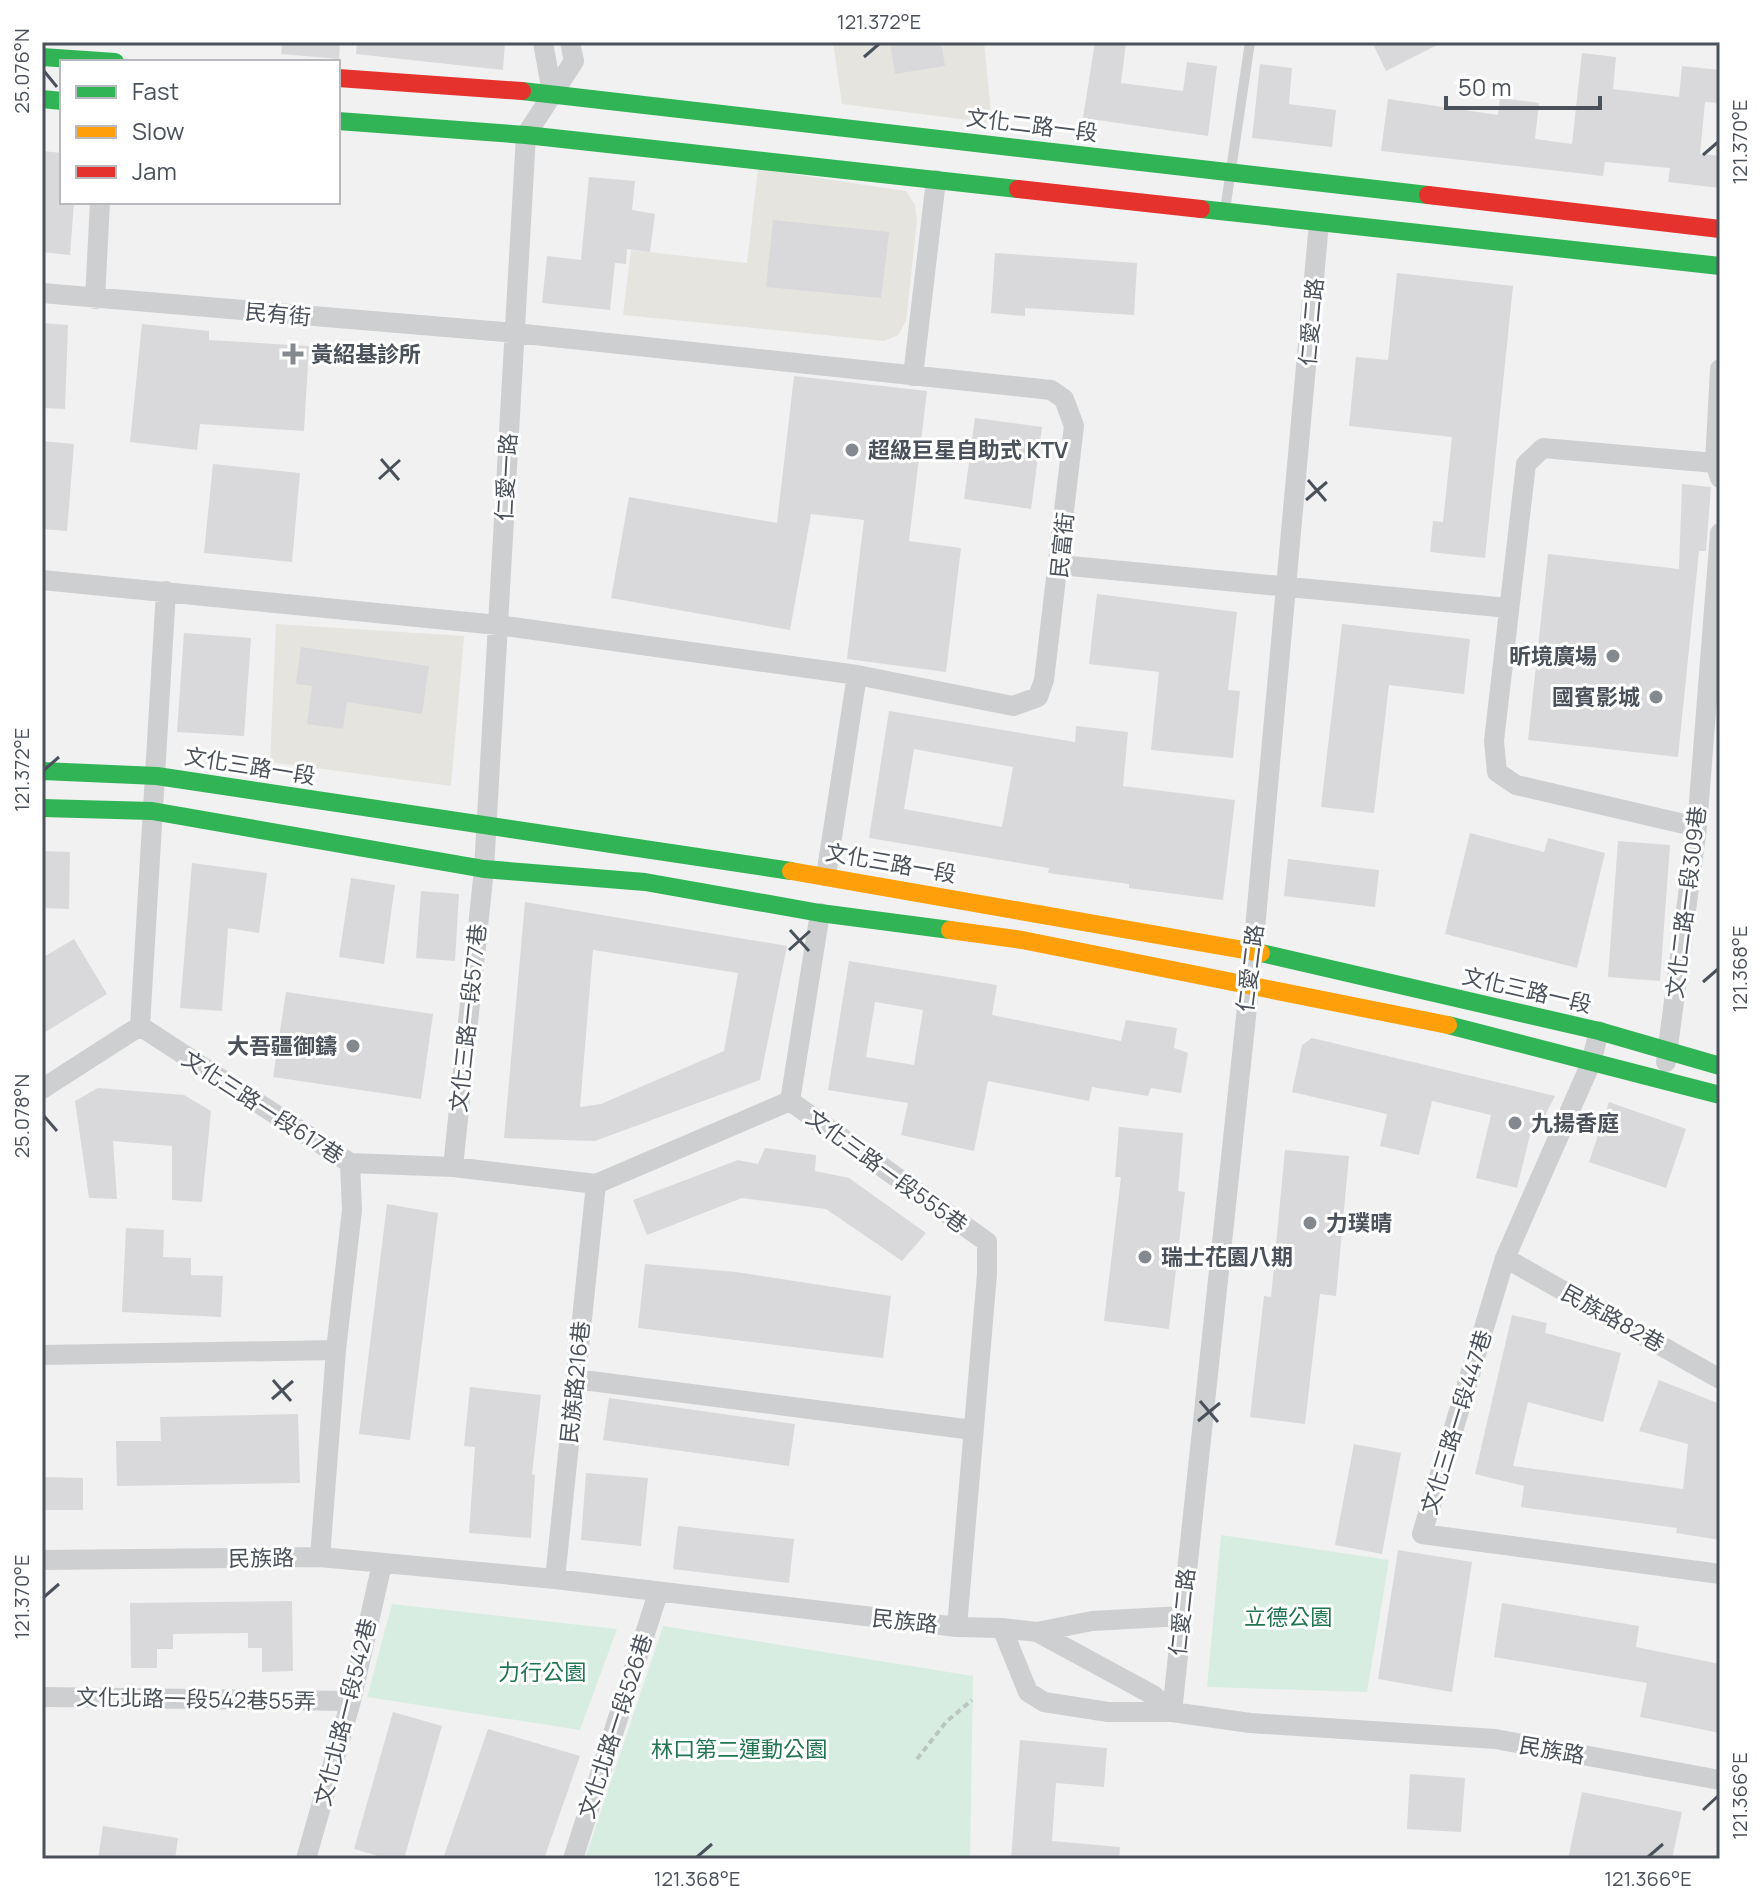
<svg xmlns="http://www.w3.org/2000/svg" width="1762" height="1901" font-family="Manrope,'Noto Sans TC',sans-serif">
  <style>
    .commercial { fill: #e5e4df }
    .green { fill: #d8ede2 }
    .building { fill: #d9d9db; fill-rule: evenodd }
    .lines { fill: none; stroke-linecap: round; stroke-linejoin: round }
    .path { stroke: #bbc5c2; stroke-width: 4; stroke-dasharray: 6 4; stroke-linecap: butt }
    .lane { stroke: #cdcfd1; stroke-width: 10 }
    .street { stroke: #cdcfd1; stroke-width: 20 }
    .fast { stroke: #30b455; stroke-width: 18 }
    .slow { stroke: #ff9f0a; stroke-width: 18 }
    .jam { stroke: #e5322d; stroke-width: 18 }
    .ticks { fill: none; stroke: #4a515b; stroke-width: 3 }
    .poi-dot { fill: #848990; stroke: #fff; stroke-width: 3 }
    .labels { text-anchor: middle; dominant-baseline: central; stroke-width: 6; stroke-linejoin: round; paint-order: stroke }
    .street-label { font-size: 22px; fill: #4a515b; stroke: #fff }
    .poi-label { font-size: 22px; font-weight: bold; fill: #4a515b; stroke: #fff; text-anchor: start }
    .park-label { font-size: 22px; fill: #217552; stroke: #fff }
    .neatline { fill: none; stroke: #4a515b; stroke-width: 3 }
    .ticks-label { font-size: 20px; text-anchor: middle; fill: #4a515b }
  </style>
  <rect width="100%" height="100%" fill="#f1f1f1"/>
  <path class="commercial" d="M 833,42 L 984,42 L 992,123 L 842,104 Z
    M 758,169 L 906,191 L 915,205 L 917,221 L 906,321 L 898,335 L 884,341 L 623,315 L 631,250 L 747,263 Z
    M 276,624 L 464,636 L 451,786 L 270,762 Z"/>
  <path class="green" d="M 1221,1535 L 1389,1560 L 1367,1692 L 1207,1687 Z
    M 392,1604 L 617,1629 L 580,1730 L 367,1697 Z
    M 663,1626 L 973,1676 L 970,1859 L 585,1859 Z"/>
  <path class="building" d="M 282,42 L 340,42 L 339,59 L 281,54 Z
    M 357,42 L 505,42 L 503,70 L 356,54 Z
    M 890,42 L 941,42 L 945,66 L 895,74 Z
    M 1095,42 L 1126,42 L 1121,83 L 1183,91 L 1187,62 L 1217,66 L 1208,136 L 1083,118 Z
    M 1372,42 L 1443,42 L 1386,71 Z
    M 1582,53 L 1616,57 L 1613,89 L 1679,97 L 1682,66 L 1720,70 L 1720,103 L 1705,102 L 1700,154 L 1720,156 L 1720,188 L 1668,182 L 1670,168 L 1605,162 L 1603,176 L 1381,151 L 1388,99 L 1498,115 L 1500,98 L 1539,103 L 1535,139 L 1572,144 Z
    M 1260,64 L 1292,68 L 1289,104 L 1336,110 L 1332,147 L 1252,138 Z
    M 42,151 L 62,153 L 62,202 L 74,202 L 70,255 L 42,252 Z
    M 589,177 L 635,181 L 632,210 L 655,214 L 650,252 L 627,249 L 626,264 L 615,263 L 610,310 L 542,303 L 547,256 L 581,260 Z
    M 773,220 L 889,232 L 881,298 L 766,287 Z
    M 995,253 L 1137,263 L 1134,315 L 1025,308 L 1025,316 L 991,313 Z
    M 1397,273 L 1513,286 L 1485,558 L 1430,552 L 1433,521 L 1443,522 L 1452,437 L 1349,426 L 1356,357 L 1388,360 Z
    M 42,323 L 68,325 L 65,409 L 42,408 Z
    M 142,324 L 209,331 L 209,340 L 309,346 L 304,431 L 200,424 L 197,450 L 130,442 Z
    M 794,376 L 927,391 L 909,541 L 961,548 L 946,672 L 847,659 L 864,520 L 811,514 L 790,630 L 611,598 L 629,497 L 777,523 Z
    M 975,418 L 1042,427 L 1031,509 L 964,499 Z
    M 42,441 L 74,444 L 67,531 L 42,529 Z
    M 213,464 L 300,473 L 292,562 L 204,553 Z
    M 1682,484 L 1711,487 L 1706,551 L 1699,551 L 1678,757 L 1528,740 L 1548,554 L 1679,569 Z
    M 1097,594 L 1237,612 L 1228,690 L 1240,691 L 1233,758 L 1151,750 L 1159,672 L 1089,664 Z
    M 1342,624 L 1470,639 L 1464,694 L 1389,685 L 1374,813 L 1321,807 Z
    M 184,633 L 251,638 L 244,736 L 177,732 Z
    M 301,647 L 429,666 L 422,714 L 347,702 L 343,729 L 307,724 L 312,686 L 296,684 Z
    M 889,711 L 1075,742 L 1076,726 L 1128,732 L 1123,786 L 1235,800 L 1223,900 L 1129,888 L 1129,884 L 1048,873 L 1049,868 L 869,838 ZM 914,749 L 1013,767 L 1002,827 L 904,809 Z
    M 1470,833 L 1544,852 L 1548,838 L 1605,853 L 1577,968 L 1445,934 Z
    M 1618,841 L 1670,845 L 1660,981 L 1608,977 Z
    M 42,851 L 70,852 L 69,909 L 42,908 Z
    M 1288,859 L 1379,870 L 1375,907 L 1284,896 Z
    M 192,863 L 267,873 L 259,933 L 228,928 L 222,1011 L 180,1008 Z
    M 351,878 L 395,885 L 384,964 L 339,957 Z
    M 421,891 L 459,894 L 455,961 L 416,958 Z
    M 525,902 L 787,946 L 760,1080 L 595,1141 L 504,1138 ZM 593,950 L 738,973 L 724,1051 L 601,1104 L 580,1107 Z
    M 74,939 L 107,994 L 42,1034 L 42,958 Z
    M 849,961 L 997,985 L 992,1015 L 1121,1041 L 1126,1020 L 1177,1028 L 1174,1048 L 1188,1053 L 1181,1093 L 1151,1088 L 1148,1096 L 1092,1087 L 1089,1101 L 988,1081 L 974,1151 L 901,1135 L 908,1103 L 828,1090 ZM 875,1002 L 923,1010 L 914,1065 L 866,1057 Z
    M 286,992 L 433,1014 L 421,1099 L 273,1077 Z
    M 1312,1038 L 1555,1096 L 1536,1133 L 1531,1131 L 1517,1188 L 1476,1178 L 1491,1115 L 1432,1101 L 1419,1155 L 1380,1146 L 1387,1114 L 1292,1092 L 1302,1045 Z
    M 98,1088 L 184,1095 L 211,1111 L 202,1202 L 172,1200 L 172,1146 L 113,1141 L 117,1199 L 89,1198 L 75,1101 Z
    M 1609,1102 L 1686,1129 L 1666,1188 L 1589,1162 Z
    M 1119,1127 L 1183,1133 L 1178,1191 L 1185,1192 L 1169,1329 L 1104,1321 L 1121,1177 L 1115,1177 Z
    M 765,1148 L 816,1155 L 815,1171 L 849,1178 L 926,1233 L 902,1261 L 826,1209 L 742,1198 L 647,1235 L 633,1200 L 738,1160 L 758,1164 Z
    M 1285,1150 L 1349,1156 L 1336,1296 L 1320,1294 L 1305,1424 L 1250,1417 L 1264,1296 L 1271,1297 Z
    M 387,1204 L 438,1213 L 410,1440 L 359,1434 Z
    M 126,1228 L 164,1230 L 163,1257 L 191,1258 L 191,1275 L 223,1276 L 221,1317 L 122,1312 Z
    M 645,1264 L 736,1272 L 891,1296 L 883,1358 L 638,1328 Z
    M 1512,1315 L 1547,1323 L 1545,1333 L 1621,1353 L 1603,1422 L 1528,1402 L 1513,1466 L 1683,1489 L 1688,1444 L 1639,1431 L 1659,1380 L 1720,1404 L 1720,1540 L 1676,1533 L 1677,1528 L 1521,1507 L 1524,1486 L 1475,1474 Z
    M 470,1387 L 541,1395 L 532,1474 L 535,1475 L 531,1538 L 469,1533 L 475,1447 L 464,1446 Z
    M 609,1398 L 795,1424 L 789,1466 L 603,1440 Z
    M 298,1414 L 300,1483 L 117,1486 L 116,1441 L 161,1441 L 160,1417 Z
    M 1354,1444 L 1401,1453 L 1382,1554 L 1335,1545 Z
    M 586,1473 L 648,1478 L 641,1546 L 581,1540 Z
    M 42,1477 L 83,1478 L 83,1510 L 42,1510 Z
    M 678,1526 L 794,1539 L 789,1583 L 673,1569 Z
    M 1398,1550 L 1472,1562 L 1452,1692 L 1378,1679 Z
    M 292,1601 L 293,1671 L 262,1672 L 262,1648 L 248,1648 L 248,1633 L 173,1634 L 173,1649 L 157,1649 L 157,1668 L 131,1668 L 130,1603 Z
    M 1502,1603 L 1639,1626 L 1636,1647 L 1720,1664 L 1720,1733 L 1640,1717 L 1647,1683 L 1494,1657 Z
    M 393,1712 L 442,1726 L 404,1859 L 389,1859 L 354,1849 Z
    M 488,1729 L 580,1756 L 544,1859 L 443,1859 Z
    M 1020,1740 L 1107,1748 L 1104,1787 L 1056,1783 L 1052,1841 L 1120,1847 L 1119,1859 L 1011,1859 Z
    M 1410,1774 L 1465,1778 L 1461,1832 L 1407,1829 Z
    M 1582,1792 L 1682,1812 L 1672,1859 L 1568,1859 Z
    M 103,1826 L 178,1838 L 175,1859 L 98,1859 Z"/>
  <g class="lines">
    <path class="path" d="M 917,1759 L 946,1722 L 972,1700"/>
    <path class="lane" d="M 1225,210 L 1250,42"/>
    <path class="street" d="M 543,42 L 552,93
      M 42,293 L 515,333 L 1051,390 L 1064,399 L 1074,426 L 1044,680 L 1038,697 L 1013,706 L 857,675 L 498,625 L 42,580
      M 95,299 L 100,202
      M 1720,369 L 1715,463 L 1720,478
      M 913,376 L 936,180
      M 1060,565 L 1508,608
      M 1697,827 L 1516,785 L 1497,772 L 1494,741 L 1526,464 L 1543,448 L 1715,463
      M 826,876 L 857,675
      M 820,913 L 790,1101 L 987,1242 L 987,1274 L 957,1627
      M 140,1026 L 166,591
      M 1599,1031 L 1591,1063 L 1505,1258 L 1422,1534 L 1720,1574
      M 1666,1062 L 1697,827 L 1720,533
      M 42,1089 L 140,1026 L 350,1163
      M 350,1163 L 453,1167 L 596,1184
      M 453,1167 L 484,869 L 526,135 L 574,61 L 570,42
      M 596,1184 L 790,1101
      M 1505,1258 L 1720,1379
      M 42,1355 L 336,1350
      M 575,1379 L 973,1430
      M 320,1557 L 336,1350 L 352,1210 L 350,1163
      M 42,1560 L 320,1557 L 555,1579 L 957,1627 L 1002,1628 L 1028,1692 L 1044,1702 L 1108,1712 L 1172,1712 L 1250,1723 L 1495,1739 L 1720,1780
      M 555,1579 L 596,1184
      M 1002,1628 L 1037,1632 L 1153,1695 L 1172,1712
      M 1037,1632 L 1092,1621 L 1182,1616
      M 42,1697 L 351,1701
      M 1172,1712 L 1253,951 L 1319,223
      M 306,1859 L 351,1701 L 382,1564
      M 573,1859 L 658,1593"/>
    <path class="fast" d="M 42,57 L 115,62
      M 522,91 L 1428,195
      M 42,99 L 62,101
      M 338,121 L 526,135 L 1018,189
      M 1201,209 L 1720,266
      M 42,771 L 157,776 L 791,871
      M 42,808 L 152,811 L 484,869 L 645,882 L 820,913 L 950,930
      M 1261,953 L 1599,1031 L 1720,1066
      M 1448,1025 L 1720,1095"/>
    <path class="slow" d="M 791,871 L 1261,953
      M 950,930 L 1022,940 L 1448,1025"/>
    <path class="jam" d="M 338,78 L 522,91
      M 1018,189 L 1201,209
      M 1428,195 L 1720,229"/>
  </g>
  <path class="ticks" d="M 864,57 L 879,44M 44,71 L 57,87M 1703,155 L 1718,142M 381,459 L 399,480M 379,479 L 400,460M 1308,480 L 1326,501M 1306,500 L 1327,482M 44,770 L 59,757M 790,930 L 809,951M 789,950 L 810,931M 1703,982 L 1718,969M 44,1116 L 57,1131M 273,1380 L 291,1401M 272,1399 L 293,1381M 1200,1401 L 1218,1422M 1198,1421 L 1220,1403M 44,1597 L 59,1584M 1703,1810 L 1718,1796M 697,1857 L 712,1844M 1648,1857 L 1663,1844"/>
  <g class="poi-dot">
    <path d="M289 342h8v8h8v8h-8v8h-8v-8h-8v-8h8z"/>
    <circle cx="852" cy="450" r="8"/>
    <circle cx="1613" cy="656" r="8"/>
    <circle cx="1656" cy="697" r="8"/>
    <circle cx="353" cy="1046" r="8"/>
    <circle cx="1515" cy="1123" r="8"/>
    <circle cx="1310" cy="1223" r="8"/>
    <circle cx="1145" cy="1257" r="8"/>
  </g>
  <g class="labels">
    <g class="street-label">
      <text transform="translate(1032 125) rotate(7)">文化二路一段</text>
      <text transform="translate(278 314) rotate(5)">民有街</text>
      <text transform="translate(1311 322) rotate(-85)">仁愛二路</text>
      <text transform="translate(506 477) rotate(-87)">仁愛一路</text>
      <text transform="translate(1062 545) rotate(-84)">民富街</text>
      <text transform="translate(250 766) rotate(9)">文化三路一段</text>
      <text transform="translate(891 863) rotate(10)">文化三路一段</text>
      <text transform="translate(1686 902) rotate(-83)">文化二路一段309巷</text>
      <text transform="translate(1250 968) rotate(-83)">仁愛二路</text>
      <text transform="translate(1527 990) rotate(13)">文化三路一段</text>
      <text transform="translate(468 1018) rotate(-84)">文化三路一段577巷</text>
      <text transform="translate(263 1107) rotate(33)">文化三路一段617巷</text>
      <text transform="translate(887 1171) rotate(36)">文化三路一段555巷</text>
      <text transform="translate(1613 1318) rotate(29)">民族路82巷</text>
      <text transform="translate(575 1382) rotate(-84)">民族路216巷</text>
      <text transform="translate(1456 1422) rotate(-73)">文化三路一段447巷</text>
      <text transform="translate(261 1558) rotate(-1)">民族路</text>
      <text transform="translate(1182 1612) rotate(-84)">仁愛二路</text>
      <text transform="translate(905 1621) rotate(6)">民族路</text>
      <text transform="translate(196 1699) rotate(1)">文化北路一段542巷55弄</text>
      <text transform="translate(345 1712) rotate(-76)">文化北路一段542巷</text>
      <text transform="translate(615 1726) rotate(-72)">文化北路一段526巷</text>
      <text transform="translate(1552 1750) rotate(10)">民族路</text>
    </g>
    <g class="poi-label">
      <text x="311" y="354">黃紹基診所</text>
      <text x="868" y="450">超級巨星自助式 KTV</text>
      <text x="1597" y="656" text-anchor="end">昕境廣場</text>
      <text x="1640" y="697" text-anchor="end">國賓影城</text>
      <text x="337" y="1046" text-anchor="end">大吾疆御鑄</text>
      <text x="1531" y="1123">九揚香庭</text>
      <text x="1326" y="1223">力璞晴</text>
      <text x="1161" y="1257">瑞士花園八期</text>
    </g>
    <g class="park-label">
      <text x="1288" y="1617">立德公園</text>
      <text x="542" y="1672">力行公園</text>
      <text x="739" y="1749">林口第二運動公園</text>
    </g>
  </g>
  <rect width="1762" height="1901" fill="none" stroke="#ffffff" stroke-width="88"/>
  <rect x="60" y="60" width="280" height="144" fill="#ffffff" stroke="#b7b9bd" stroke-width="2"/>
  <rect x="76" y="86" width="40" height="12" fill="#30b455" stroke="#b7b9bd" stroke-width="2"/>
  <text x="132" y="100" font-size="24" fill="#4a515b">Fast</text>
  <rect x="76" y="126" width="40" height="12" fill="#ff9f0a" stroke="#b7b9bd" stroke-width="2"/>
  <text x="132" y="140" font-size="24" fill="#4a515b">Slow</text>
  <rect x="76" y="166" width="40" height="12" fill="#e5322d" stroke="#b7b9bd" stroke-width="2"/>
  <text x="132" y="180" font-size="24" fill="#4a515b">Jam</text>
  <path d="M1446 96v12h154v-12" fill="none" stroke="#4a515b" stroke-width="4"/>
  <text x="1458" y="96" font-size="24" fill="#4a515b" stroke="#ffffff" stroke-width="6" paint-order="stroke">50 m</text>
  <rect x="44" y="44" width="1674" height="1813" class="neatline"/>
  <g class="ticks-label">
    <text x="879" y="29">121.372°E</text>
    <text transform="translate(22 71) rotate(-90)" y="7">25.076°N</text>
    <text transform="translate(1740 142) rotate(-90)" y="7">121.370°E</text>
    <text transform="translate(22 770) rotate(-90)" y="7">121.372°E</text>
    <text transform="translate(1740 969) rotate(-90)" y="7">121.368°E</text>
    <text transform="translate(22 1116) rotate(-90)" y="7">25.078°N</text>
    <text transform="translate(22 1597) rotate(-90)" y="7">121.370°E</text>
    <text transform="translate(1740 1796) rotate(-90)" y="7">121.366°E</text>
    <text x="697" y="1886">121.368°E</text>
    <text x="1648" y="1886">121.366°E</text>
  </g>
</svg>
